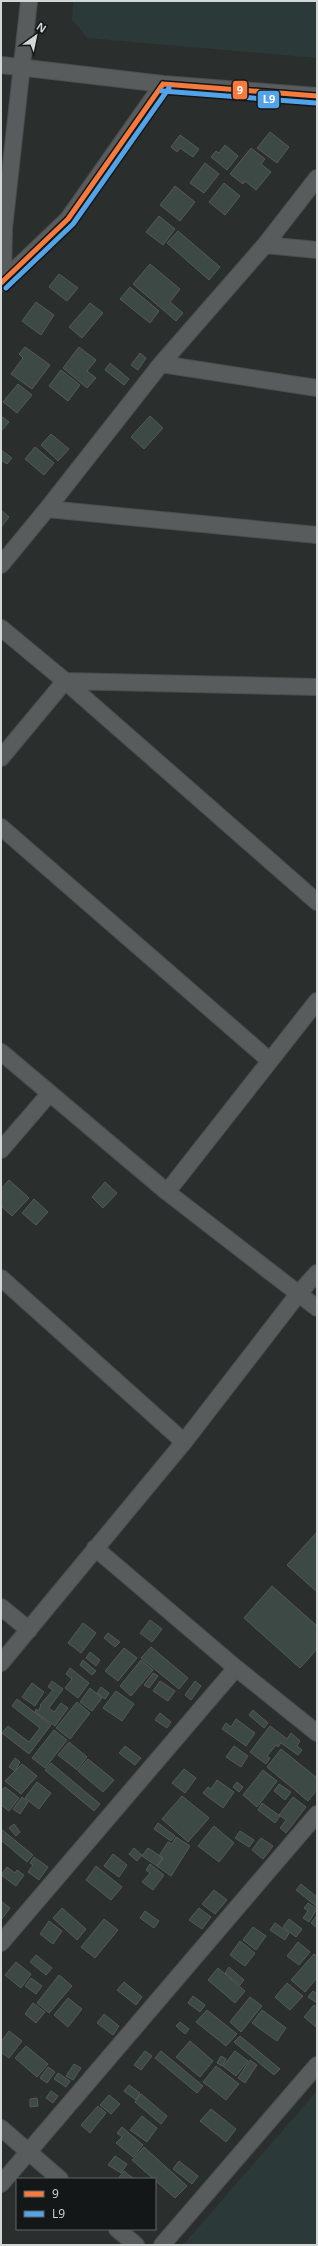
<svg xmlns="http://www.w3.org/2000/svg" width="318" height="2246" font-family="'Open Sans',sans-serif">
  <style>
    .built { fill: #2b3938 }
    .building { fill: #3d4944; stroke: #555958 }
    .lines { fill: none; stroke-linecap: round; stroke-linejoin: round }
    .minor-casing { stroke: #494d4d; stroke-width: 18 }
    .minor { stroke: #595c5c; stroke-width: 16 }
    .bus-1-casing { stroke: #141717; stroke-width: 8 }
    .bus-2-casing { stroke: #141717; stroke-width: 8 }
    .bus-1 { stroke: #f6793e; stroke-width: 5 }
    .bus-2 { stroke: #53a3e8; stroke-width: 5 }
    .line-badge { stroke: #141717; stroke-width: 1.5 }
    .badge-label { font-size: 11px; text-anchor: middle; font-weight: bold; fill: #fff }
  </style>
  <rect width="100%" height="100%" fill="#2a2f2e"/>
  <path class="built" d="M 73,1 L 317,1 L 317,58 L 87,38 L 72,19 Z
    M 317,2091 L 317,2245 L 183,2245 Z"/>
  <path class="building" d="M 270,132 L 289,147 L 277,163 L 257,148 Z
    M 180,135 L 199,149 L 193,157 L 180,148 L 177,152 L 171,147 Z
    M 225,145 L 238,156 L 227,170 L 211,157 L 216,151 L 219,153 Z
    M 251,148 L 265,159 L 261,164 L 271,172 L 256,190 L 245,181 L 243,184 L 230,174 Z
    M 205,163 L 219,174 L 204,193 L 190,183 Z
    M 224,183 L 240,196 L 225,215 L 209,202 Z
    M 175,186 L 195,202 L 180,221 L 160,205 Z
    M 159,216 L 175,229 L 163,245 L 146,232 Z
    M 178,231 L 220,267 L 209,280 L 167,243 Z
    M 150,264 L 180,289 L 170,302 L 183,313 L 176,321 L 133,284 Z
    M 59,274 L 78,288 L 67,301 L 49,287 Z
    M 130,287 L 159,311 L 150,323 L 120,299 Z
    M 36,302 L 54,315 L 41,335 L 22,321 Z
    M 90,303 L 103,313 L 82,338 L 69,327 Z
    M 25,347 L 50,365 L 32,389 L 11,374 L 23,358 L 19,354 Z
    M 79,347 L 96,360 L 87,371 L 96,378 L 87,388 L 63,368 Z
    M 140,353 L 146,358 L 138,370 L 131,365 Z
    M 110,363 L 129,379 L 124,385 L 105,370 Z
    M 61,370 L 80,385 L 68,401 L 49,386 Z
    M 18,384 L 32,395 L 17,413 L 3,402 Z
    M 1,416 L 9,422 L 1,431 Z
    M 150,416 L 163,428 L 144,449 L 131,437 Z
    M 51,434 L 69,449 L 58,461 L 41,445 Z
    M 35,447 L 54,463 L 44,475 L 25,459 Z
    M 1,450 L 12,458 L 7,464 L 1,460 Z
    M 1,510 L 9,517 L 1,527 Z
    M 9,1180 L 29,1198 L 12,1216 L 1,1206 L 1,1189 Z
    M 105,1182 L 117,1193 L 103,1208 L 92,1197 Z
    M 34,1199 L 48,1212 L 36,1225 L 22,1213 Z
    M 317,1532 L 317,1592 L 287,1565 Z
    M 272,1586 L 317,1626 L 317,1649 L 300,1668 L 244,1618 Z
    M 150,1620 L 162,1629 L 152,1642 L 140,1633 Z
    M 83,1623 L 96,1633 L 81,1653 L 68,1643 Z
    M 108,1633 L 120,1642 L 115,1647 L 104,1638 Z
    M 151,1647 L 188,1678 L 179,1689 L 141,1658 Z
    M 124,1648 L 137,1658 L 118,1681 L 105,1671 Z
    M 90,1652 L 100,1660 L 96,1666 L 86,1658 Z
    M 83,1660 L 96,1671 L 92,1675 L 80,1665 Z
    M 141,1660 L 153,1670 L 131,1696 L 120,1686 Z
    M 70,1668 L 89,1683 L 78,1698 L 65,1688 L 72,1679 L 66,1674 Z
    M 153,1673 L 158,1676 L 149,1688 L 144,1685 Z
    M 52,1681 L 63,1689 L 49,1708 L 54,1712 L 61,1703 L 68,1708 L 55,1726 L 35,1712 L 36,1709 L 38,1711 L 41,1706 L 40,1705 L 53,1690 L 48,1687 Z
    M 160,1681 L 175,1691 L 168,1701 L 153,1691 Z
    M 195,1681 L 201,1686 L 191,1700 L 185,1695 Z
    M 32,1683 L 44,1692 L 35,1706 L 22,1697 Z
    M 101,1687 L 109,1693 L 105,1699 L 97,1693 Z
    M 90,1688 L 102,1698 L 92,1711 L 80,1702 Z
    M 116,1691 L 134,1704 L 122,1721 L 103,1708 Z
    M 17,1699 L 51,1725 L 29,1754 L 2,1733 L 8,1726 L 29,1742 L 40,1728 L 12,1706 Z
    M 77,1702 L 90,1713 L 70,1739 L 56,1728 Z
    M 253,1710 L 268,1723 L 264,1728 L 249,1715 Z
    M 160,1713 L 171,1722 L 167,1728 L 155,1720 Z
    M 236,1719 L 255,1733 L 246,1746 L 222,1729 L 226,1723 L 231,1727 Z
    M 270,1726 L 287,1739 L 291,1733 L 300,1741 L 297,1746 L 302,1750 L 298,1755 L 281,1743 L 278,1747 L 276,1745 L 267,1756 L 270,1758 L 266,1764 L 250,1752 Z
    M 54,1730 L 67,1740 L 45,1768 L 32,1758 Z
    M 69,1742 L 87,1757 L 77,1770 L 58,1755 Z
    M 125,1746 L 141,1758 L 135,1765 L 119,1753 Z
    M 234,1746 L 248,1756 L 241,1767 L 226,1757 Z
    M 281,1749 L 317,1778 L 317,1790 L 308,1801 L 267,1767 Z
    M 15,1758 L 20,1762 L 15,1771 L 9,1767 Z
    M 88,1759 L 114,1780 L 103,1792 L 78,1771 Z
    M 51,1763 L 100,1804 L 94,1811 L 45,1770 Z
    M 22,1764 L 37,1776 L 21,1794 L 5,1781 Z
    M 184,1769 L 196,1778 L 185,1793 L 172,1783 Z
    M 263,1770 L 277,1781 L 257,1807 L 243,1795 Z
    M 217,1780 L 234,1792 L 223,1808 L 203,1793 L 208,1787 L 211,1789 Z
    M 37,1782 L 51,1793 L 39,1809 L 25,1798 Z
    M 237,1782 L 243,1787 L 239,1792 L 233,1787 Z
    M 279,1784 L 291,1792 L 285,1800 L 274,1791 Z
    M 5,1787 L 19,1798 L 9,1811 L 1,1805 L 1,1791 Z
    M 182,1796 L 209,1818 L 188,1842 L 162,1819 Z
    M 22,1797 L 28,1802 L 20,1814 L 13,1809 Z
    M 293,1797 L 306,1807 L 286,1833 L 280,1828 L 286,1820 L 279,1815 Z
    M 262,1803 L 280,1816 L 275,1823 L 258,1810 Z
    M 158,1823 L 175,1836 L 171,1841 L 154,1829 Z
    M 14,1824 L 20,1832 L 16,1836 L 9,1828 Z
    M 214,1826 L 234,1843 L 219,1862 L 198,1846 Z
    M 1,1829 L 33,1855 L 27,1862 L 1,1840 Z
    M 240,1831 L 254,1840 L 249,1847 L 235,1838 Z
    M 176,1837 L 190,1846 L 171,1876 L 157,1866 L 163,1858 L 159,1856 L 168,1842 L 172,1844 Z
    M 261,1838 L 273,1846 L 263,1859 L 252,1850 Z
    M 134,1848 L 142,1855 L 137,1861 L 129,1854 Z
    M 148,1848 L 163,1858 L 157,1866 L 142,1856 Z
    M 113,1854 L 127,1865 L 119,1877 L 104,1866 Z
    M 34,1857 L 48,1867 L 39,1880 L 28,1872 L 33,1865 L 30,1863 Z
    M 150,1864 L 164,1875 L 153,1890 L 142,1882 L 150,1873 L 146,1870 Z
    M 96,1866 L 122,1887 L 111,1900 L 86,1880 Z
    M 7,1867 L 15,1873 L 17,1870 L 24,1875 L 16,1886 L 1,1875 Z
    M 301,1884 L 317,1897 L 316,1906 L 296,1890 Z
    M 214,1890 L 227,1900 L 215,1914 L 202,1904 Z
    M 1,1901 L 10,1908 L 1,1920 Z
    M 308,1903 L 317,1909 L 309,1922 L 303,1918 L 308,1911 L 304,1908 Z
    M 62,1908 L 86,1929 L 77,1940 L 53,1918 Z
    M 199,1908 L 211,1917 L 202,1929 L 189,1920 Z
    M 145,1911 L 159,1921 L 154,1928 L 140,1918 Z
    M 317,1915 L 317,1928 L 311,1923 Z
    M 104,1919 L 118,1930 L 95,1958 L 81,1947 Z
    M 289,1919 L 302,1929 L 296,1937 L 283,1927 Z
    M 49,1921 L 62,1931 L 53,1944 L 40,1934 Z
    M 275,1923 L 289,1933 L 285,1940 L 270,1930 Z
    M 253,1927 L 266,1936 L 256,1950 L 243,1940 Z
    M 240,1941 L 255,1953 L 245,1966 L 230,1955 Z
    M 298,1942 L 310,1952 L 299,1965 L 287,1956 Z
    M 314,1954 L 317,1956 L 317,1978 L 305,1992 L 291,1980 Z
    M 36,1955 L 52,1968 L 46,1975 L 30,1962 Z
    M 16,1962 L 31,1974 L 21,1988 L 5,1975 Z
    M 229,1967 L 244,1980 L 240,1985 L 225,1973 Z
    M 218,1968 L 245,1991 L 235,2003 L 208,1980 Z
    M 59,1975 L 72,1986 L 49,2013 L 37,2003 Z
    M 31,1978 L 42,1986 L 36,1994 L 25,1986 Z
    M 124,1982 L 142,1997 L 136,2005 L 117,1990 Z
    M 287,1983 L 303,1996 L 290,2010 L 275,1997 Z
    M 313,1991 L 317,1994 L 317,2003 L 308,1997 Z
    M 193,1996 L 205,2005 L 200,2012 L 188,2003 Z
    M 250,1997 L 262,2006 L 241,2032 L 230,2022 Z
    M 68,1998 L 82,2009 L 68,2027 L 54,2015 Z
    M 33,2003 L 45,2012 L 36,2023 L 25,2014 Z
    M 314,2005 L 317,2007 L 316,2027 L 304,2017 Z
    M 207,2010 L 237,2034 L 226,2046 L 196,2022 Z
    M 262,2010 L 286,2028 L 277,2041 L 252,2023 Z
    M 104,2014 L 119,2026 L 113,2035 L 97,2023 Z
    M 180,2022 L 189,2029 L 185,2034 L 176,2026 Z
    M 9,2031 L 22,2041 L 9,2058 L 1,2052 L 1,2042 Z
    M 240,2036 L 280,2069 L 274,2075 L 234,2042 Z
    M 190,2041 L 213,2061 L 200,2077 L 176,2057 Z
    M 26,2046 L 48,2064 L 37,2077 L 15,2058 Z
    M 145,2051 L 152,2056 L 141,2070 L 134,2065 Z
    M 161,2051 L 203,2086 L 197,2093 L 155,2058 Z
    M 235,2051 L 248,2061 L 236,2076 L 223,2066 Z
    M 221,2056 L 226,2059 L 222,2066 L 217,2063 Z
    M 250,2060 L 257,2065 L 245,2083 L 238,2078 Z
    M 74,2064 L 81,2068 L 73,2080 L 66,2076 Z
    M 216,2066 L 239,2084 L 226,2100 L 203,2082 Z
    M 48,2067 L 55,2072 L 47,2083 L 40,2078 Z
    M 58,2073 L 70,2081 L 66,2087 L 54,2079 Z
    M 129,2085 L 140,2093 L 136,2100 L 124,2091 Z
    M 51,2091 L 58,2096 L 53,2103 L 46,2098 Z
    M 141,2094 L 167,2116 L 161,2124 L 135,2102 Z
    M 109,2095 L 120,2104 L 111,2114 L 100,2105 Z
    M 37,2098 L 38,2106 L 30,2107 L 30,2099 Z
    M 98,2106 L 106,2113 L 90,2133 L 81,2125 Z
    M 211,2109 L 236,2129 L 226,2142 L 200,2121 Z
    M 142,2116 L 157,2128 L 147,2142 L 130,2130 Z
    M 122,2127 L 143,2145 L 133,2157 L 116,2143 L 122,2137 L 117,2133 Z
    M 144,2147 L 187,2186 L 175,2198 L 132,2160 Z
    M 115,2156 L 127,2164 L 121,2173 L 108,2165 Z
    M 179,2161 L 198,2176 L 192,2184 L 173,2169 Z
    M 124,2171 L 134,2179 L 118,2179 Z"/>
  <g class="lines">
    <defs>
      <path id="minor" d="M 1,65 L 163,84 L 317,96
        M 265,245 L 317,250
        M 3,280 L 4,228 L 29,1
        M 1,283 L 68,219 L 163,84
        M 161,364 L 317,388
        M 47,509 L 317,535
        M 1,565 L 47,509 L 161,364 L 265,245 L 317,178
        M 1,628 L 65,681 L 317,902
        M 1,758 L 65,681 L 317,687
        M 1,827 L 269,1060
        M 1,1052 L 167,1192 L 317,1308
        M 1,1150 L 50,1093
        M 167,1192 L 317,1001
        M 1,1278 L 184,1442
        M 95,1548 L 236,1668 L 317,1733
        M 1,1607 L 29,1630
        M 1,1663 L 184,1442 L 299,1293 L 317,1273
        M 1,1943 L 236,1668
        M 1,2128 L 60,2179
        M 1,2184 L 317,1814
        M 117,2229 L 136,2245
        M 162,2245 L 317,2065"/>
    </defs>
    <use href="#minor" class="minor-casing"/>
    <use href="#minor" class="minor"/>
    <defs>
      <path id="bus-1" d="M 163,84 L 317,96
        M 1,283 L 68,219 L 163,84"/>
      <path id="bus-2" d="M 162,91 L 316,103
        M 6,288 L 73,224 L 169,88"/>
    </defs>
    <use href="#bus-1" class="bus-1-casing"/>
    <use href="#bus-2" class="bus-2-casing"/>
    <use href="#bus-1" class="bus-1"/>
    <use href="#bus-2" class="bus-2"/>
  </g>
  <g class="line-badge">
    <rect x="232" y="80" width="16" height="20" rx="4" fill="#f6793e"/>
    <rect x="257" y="90" width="23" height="19" rx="4" fill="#53a3e8"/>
  </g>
  <g class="badge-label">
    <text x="240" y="94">9</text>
    <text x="269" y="103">L9</text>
  </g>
  <rect width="318" height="2246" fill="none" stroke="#d3d8d7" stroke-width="4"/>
  <rect x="16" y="2178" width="140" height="52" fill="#141717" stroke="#606464"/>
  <rect x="24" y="2191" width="20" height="6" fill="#f6793e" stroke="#606464"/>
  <text x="52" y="2198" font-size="12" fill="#d3d8d7">9</text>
  <rect x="24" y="2211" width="20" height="6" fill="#53a3e8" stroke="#606464"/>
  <text x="52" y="2218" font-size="12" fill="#d3d8d7">L9</text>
  <g transform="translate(36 36) rotate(33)" stroke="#141717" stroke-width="3" paint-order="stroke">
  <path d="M0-3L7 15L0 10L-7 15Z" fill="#d3d8d7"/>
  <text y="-6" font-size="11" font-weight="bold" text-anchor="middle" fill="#d3d8d7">N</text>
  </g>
</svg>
